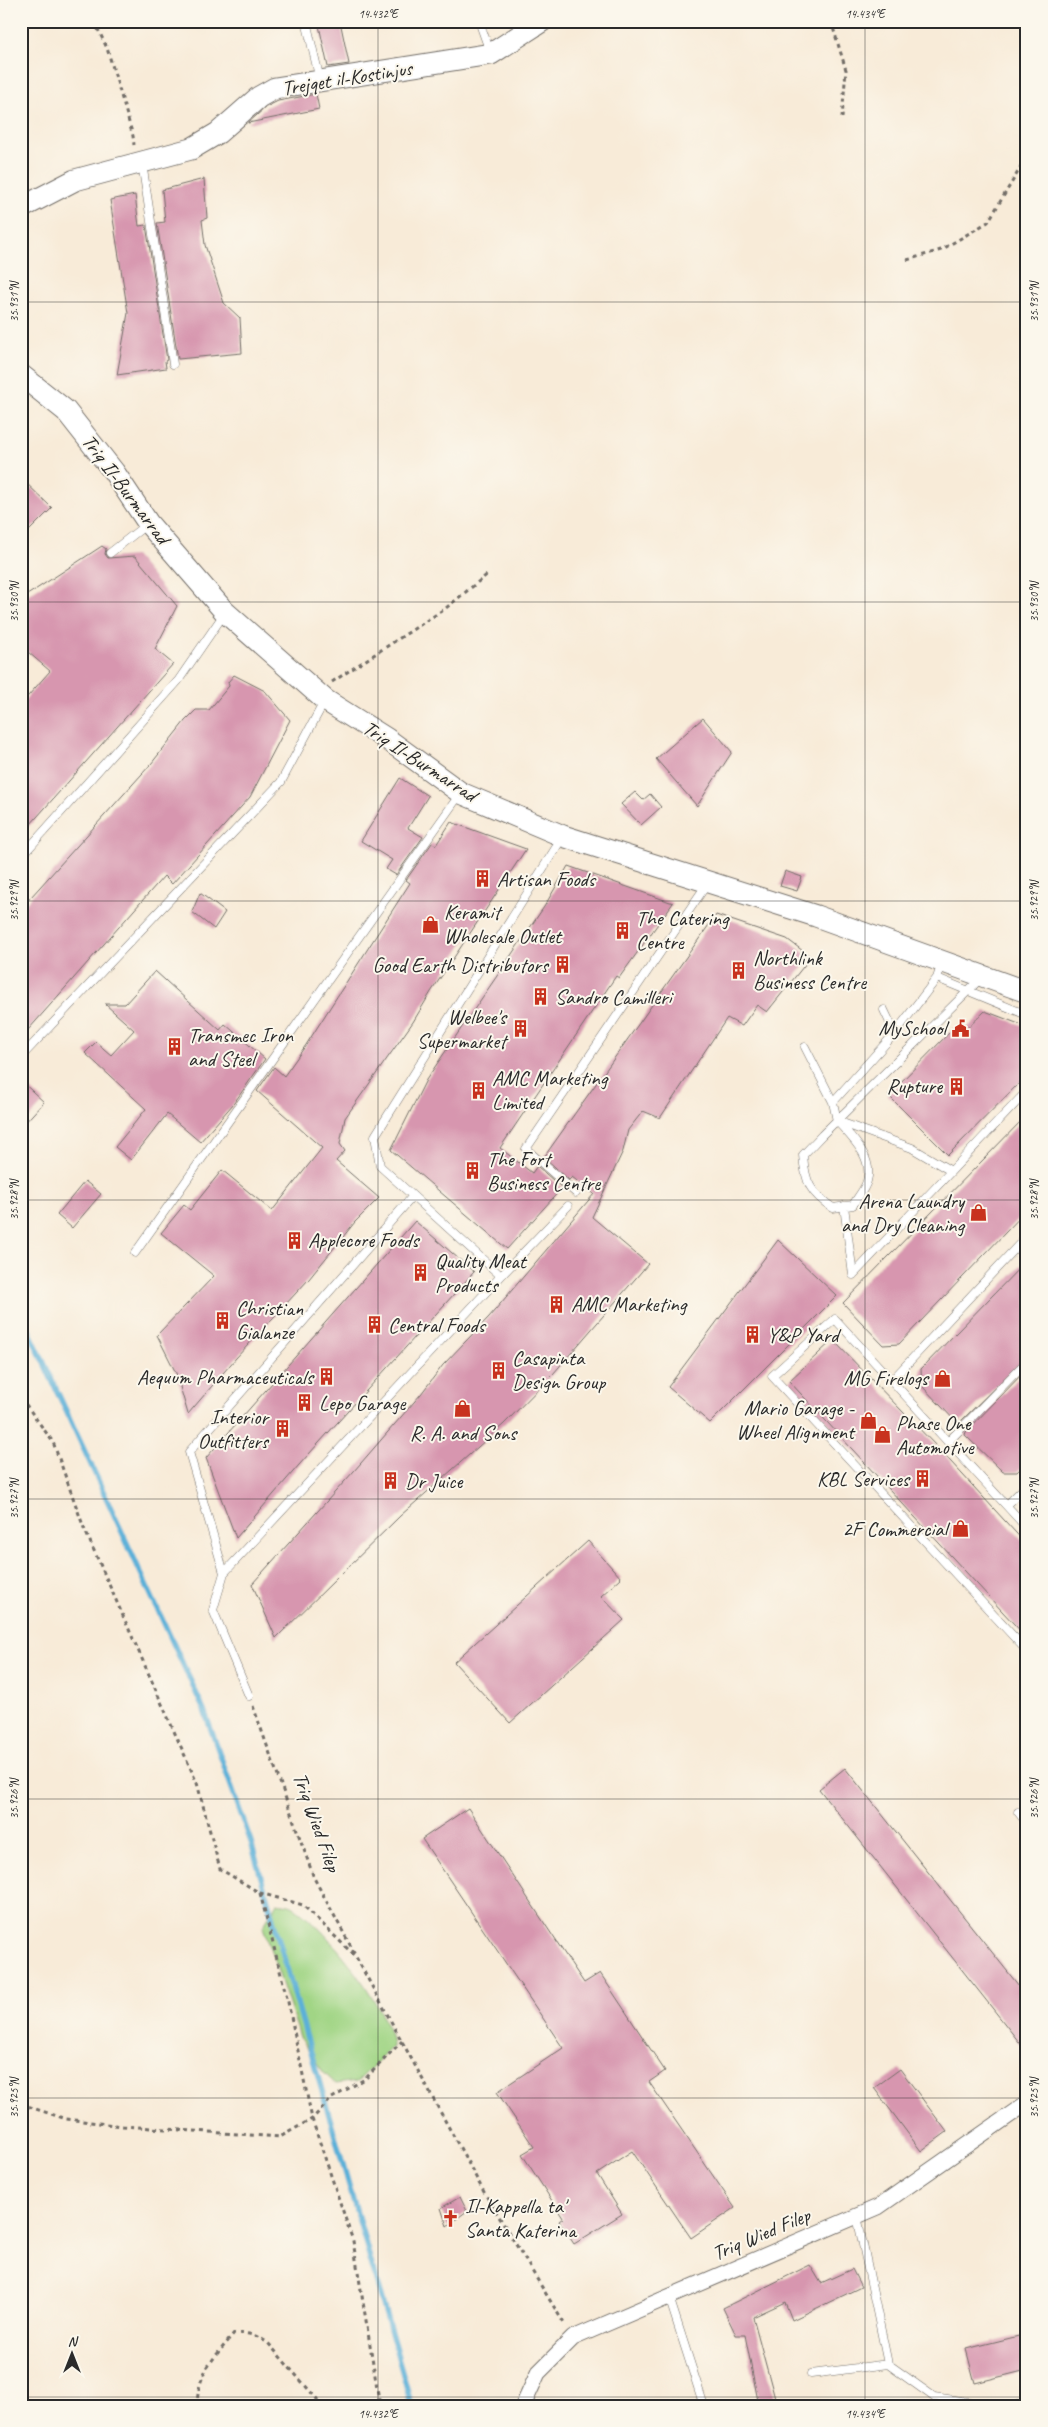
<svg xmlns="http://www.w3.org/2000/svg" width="1048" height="2427" font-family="Caveat,sans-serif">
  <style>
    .green { fill: #a1d585; stroke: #668058 }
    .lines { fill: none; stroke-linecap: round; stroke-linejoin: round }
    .stream { stroke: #5cb0d8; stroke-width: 5.5 }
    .building { fill: #d796af }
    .lane-casing { stroke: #736e68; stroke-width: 9 }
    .street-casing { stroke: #736e68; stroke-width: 17 }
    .secondary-casing { stroke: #736e68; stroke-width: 23 }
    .path { stroke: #736e68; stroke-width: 3; stroke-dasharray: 4 4; stroke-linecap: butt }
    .lane { stroke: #fff; stroke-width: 8 }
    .street { stroke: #fff; stroke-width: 15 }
    .secondary { stroke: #fff; stroke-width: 21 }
    .ticks { fill: none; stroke: #2b2b2b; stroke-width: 1; stroke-opacity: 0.45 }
    .labels { text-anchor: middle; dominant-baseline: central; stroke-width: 4; stroke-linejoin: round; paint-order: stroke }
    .street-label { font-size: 21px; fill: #2b2b2b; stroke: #fbf7ec }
    .poi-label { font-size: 21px; fill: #2b2b2b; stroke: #fbf7ec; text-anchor: start }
    .neatline { fill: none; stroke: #2b2b2b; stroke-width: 2 }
    .ticks-label { font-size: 12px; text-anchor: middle; fill: #2b2b2b }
  </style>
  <rect width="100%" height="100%" fill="#fbf7ec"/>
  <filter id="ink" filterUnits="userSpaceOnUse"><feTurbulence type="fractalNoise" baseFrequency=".02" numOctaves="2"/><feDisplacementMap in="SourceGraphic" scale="10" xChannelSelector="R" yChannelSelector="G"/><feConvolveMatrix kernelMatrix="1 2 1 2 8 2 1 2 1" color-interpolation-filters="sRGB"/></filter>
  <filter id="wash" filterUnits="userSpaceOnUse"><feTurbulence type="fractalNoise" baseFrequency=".0096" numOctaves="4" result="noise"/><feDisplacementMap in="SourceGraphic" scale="20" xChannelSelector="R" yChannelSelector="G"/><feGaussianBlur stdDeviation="1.12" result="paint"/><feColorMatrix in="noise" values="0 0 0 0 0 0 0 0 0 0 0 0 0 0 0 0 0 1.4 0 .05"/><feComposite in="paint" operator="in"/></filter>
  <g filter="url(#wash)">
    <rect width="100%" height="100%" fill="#f8ebd8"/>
    <path class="green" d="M 277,1903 C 281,1904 288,1904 292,1906 C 324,1924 391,2010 392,2047 L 358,2081 L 336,2084 L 324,2073 L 301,2040 L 263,1927 Z"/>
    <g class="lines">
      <path class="stream" d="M 21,1313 L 204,1710 L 251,1842 L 412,2406"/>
    </g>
    <g id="blocks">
      <path class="building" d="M 318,21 L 340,21 L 349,64 L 328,67 Z
        M 316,94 L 319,109 L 248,123 L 266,107 L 278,101 Z
        M 204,179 L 207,218 L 202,220 L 205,245 L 224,303 L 240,318 L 242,353 L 178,359 L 157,223 L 165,222 L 162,190 Z
        M 135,195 L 139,226 L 146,225 L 167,360 L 165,361 L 166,368 L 117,375 L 128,313 L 110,200 Z
        M 21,478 L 52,508 L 21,539 Z
        M 102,546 L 106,549 L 105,554 L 108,558 L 135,556 L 177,606 L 155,649 L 173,664 L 21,835 L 21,704 L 50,671 L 21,646 L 21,599 Z
        M 234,675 L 265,691 L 290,720 L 250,797 L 172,884 L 164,876 L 21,1038 L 21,908 L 151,764 L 185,721 L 196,710 L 209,710 L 229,686 L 228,682 Z
        M 703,718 L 732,752 L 697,806 L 656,759 Z
        M 400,778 L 428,796 L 408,828 L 423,837 L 396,875 L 386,869 L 392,860 L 361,841 Z
        M 635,792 L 643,800 L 650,794 L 661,807 L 641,825 L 621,804 Z
        M 451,822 L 526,849 L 431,992 L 413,1022 L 345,1118 L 340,1144 L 345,1151 L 336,1161 L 379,1198 L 355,1222 L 309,1279 L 236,1358 L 188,1414 L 176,1373 L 157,1335 L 214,1276 L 161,1233 L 184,1205 L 190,1210 L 222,1170 L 272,1211 L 322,1148 L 257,1091 L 274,1067 L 284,1076 L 306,1045 L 410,883 L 406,880 L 432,843 L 436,845 Z
        M 568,866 L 673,903 L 619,978 L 616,976 L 500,1148 L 532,1173 L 537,1166 L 562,1188 L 507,1249 L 391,1150 L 426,1080 L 544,907 Z
        M 785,871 L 802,877 L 797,891 L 780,886 Z
        M 200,893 L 225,912 L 214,929 L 192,912 Z
        M 716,915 L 787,939 L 811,957 L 767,1012 L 757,1005 L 742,1026 L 727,1018 L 660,1118 L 643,1111 L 628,1130 L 623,1151 L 592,1217 L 648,1264 L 553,1374 L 504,1424 L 400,1516 L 276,1638 L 252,1584 L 354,1471 L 421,1394 L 443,1365 L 489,1317 L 594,1194 L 572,1177 L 569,1180 L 544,1157 Z
        M 155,971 L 220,1030 L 225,1024 L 265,1059 L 234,1103 L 200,1142 L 167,1114 L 131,1160 L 115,1147 L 146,1109 L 85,1053 L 96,1042 L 111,1055 L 134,1030 L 105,1004 L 125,1004 Z
        M 985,1011 L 1027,1027 L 1027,1075 L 948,1155 L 888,1095 L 955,1027 L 961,1034 Z
        M 21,1081 L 44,1102 L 21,1127 Z
        M 1027,1115 L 1027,1210 L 899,1344 L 883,1345 L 843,1303 Z
        M 85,1181 L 101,1194 L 72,1228 L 57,1215 Z
        M 415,1221 L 474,1272 L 299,1465 L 236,1538 L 206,1458 Z
        M 778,1240 L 837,1296 L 710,1423 L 668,1387 Z
        M 1027,1260 L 1027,1356 L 958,1424 L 922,1386 L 921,1369 Z
        M 833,1340 L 940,1450 L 1027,1545 L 1027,1638 L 789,1381 Z
        M 1027,1369 L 1027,1462 L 1017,1472 L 1003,1472 L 965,1435 L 966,1432 Z
        M 588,1541 L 621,1578 L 601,1596 L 624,1620 L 510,1723 L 454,1662 Z
        M 845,1768 L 1027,1996 L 1027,2052 L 819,1789 Z
        M 468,1808 L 584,1983 L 600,1973 L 665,2071 L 649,2082 L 735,2208 L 691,2238 L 632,2151 L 597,2174 L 622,2214 L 574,2244 L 559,2221 L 563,2218 L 522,2154 L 534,2147 L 497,2092 L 563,2048 L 422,1839 Z
        M 900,2069 L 947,2132 L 921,2151 L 874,2088 Z
        M 460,2197 L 467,2211 L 447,2226 L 441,2208 Z
        M 810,2265 L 821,2283 L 852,2269 L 861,2287 L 792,2320 L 785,2302 L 753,2317 L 777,2406 L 759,2406 L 745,2335 L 736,2335 L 723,2308 Z
        M 1027,2334 L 1027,2370 L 975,2383 L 966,2349 Z"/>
    </g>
  </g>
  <g filter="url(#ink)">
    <use href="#blocks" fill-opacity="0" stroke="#736e68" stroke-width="1"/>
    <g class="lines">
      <defs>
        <path id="lane" d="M 306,21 L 320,80
          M 479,21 L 490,52
          M 142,163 L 173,364
          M 110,553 L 147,524
          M 562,838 L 375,1136 L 380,1166 L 501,1276 L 568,1206
          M 21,857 L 178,681 L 224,614
          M 937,978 L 1027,1015
          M 884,1010 L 895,1033
          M 805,1047 L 833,1102 L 837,1121 L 912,1148 L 951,1171
          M 21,1057 L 281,782 L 324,702
          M 833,1102 L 895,1033 L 937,978 L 942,963
          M 837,1121 C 851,1137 874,1157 867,1181 C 865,1189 857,1198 853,1205 L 833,1208 C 810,1193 805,1182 803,1155 L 822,1135 L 981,978
          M 576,1193 L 526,1149 L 707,884
          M 844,1206 L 853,1275
          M 135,1253 L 460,794
          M 853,1275 L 1027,1091
          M 893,1379 L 1027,1236
          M 948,1442 L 1027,1361
          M 1007,1505 L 1027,1485
          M 1027,1528 L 835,1319 L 772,1376 L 1027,1651
          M 224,1573 L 189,1452 L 413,1196
          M 249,1696 L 213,1610 L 224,1573 L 501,1276
          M 1018,1812 L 1027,1823
          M 857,2216 L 888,2364
          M 669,2297 L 704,2406
          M 811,2374 L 888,2364 L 934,2397 L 994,2406
          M 1013,2406 L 1027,2403"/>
        <path id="street" d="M 523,2406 L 538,2373 L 573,2338 L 878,2207 L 1027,2103"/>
        <path id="secondary" d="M 21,208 L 75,180 L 191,149 L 218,133 L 259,97 L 275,88 L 491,54 L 542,21
          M 21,375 L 66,411 L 114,472 L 148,523 L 225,612 L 325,700 L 387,739 L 461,793 L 563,836 L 816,916 L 1027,992"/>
      </defs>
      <use href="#lane" class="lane-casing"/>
      <use href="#street" class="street-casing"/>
      <use href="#secondary" class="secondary-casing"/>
      <path class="path" d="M 94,21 L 107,48 L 133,136 L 134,145
        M 831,21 L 846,70 L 842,118
        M 907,260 L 941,250 L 988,222 L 1021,167 L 1027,166
        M 332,682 L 446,608 L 489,573
        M 21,1398 L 53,1442 L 84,1528 L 197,1783 L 220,1869 L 260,1893 L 303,1905 L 356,1957 L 484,2192 L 565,2325
        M 253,1706 L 314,1878 L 355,1954
        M 260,1893 L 288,2002 L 312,2119 L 353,2241 L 380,2406
        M 21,2104 L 66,2119 L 123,2126 L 280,2137 L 312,2119 L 332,2098 L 365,2079 L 402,2041
        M 197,2406 C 198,2372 213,2359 234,2334 C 248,2332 256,2335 268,2343 L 323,2406"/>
      <use href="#lane" class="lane"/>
      <use href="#street" class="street"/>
      <use href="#secondary" class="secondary"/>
    </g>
  </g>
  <path class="ticks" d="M 378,21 L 378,2406M 865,21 L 865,2406M 21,302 L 1027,302M 21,602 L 1027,602M 21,901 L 1027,901M 21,1200 L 1027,1200M 21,1499 L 1027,1499M 21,1799 L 1027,1799M 21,2098 L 1027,2098M 21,2397 L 1027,2397"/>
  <defs>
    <symbol id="building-bare" viewBox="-9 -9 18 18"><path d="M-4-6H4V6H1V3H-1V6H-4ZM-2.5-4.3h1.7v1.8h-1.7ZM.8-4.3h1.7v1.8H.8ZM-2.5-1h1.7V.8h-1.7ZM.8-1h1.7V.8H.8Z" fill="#c8321e" stroke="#fbf7ec" stroke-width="2.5" paint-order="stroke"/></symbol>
    <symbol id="shop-bare" viewBox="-9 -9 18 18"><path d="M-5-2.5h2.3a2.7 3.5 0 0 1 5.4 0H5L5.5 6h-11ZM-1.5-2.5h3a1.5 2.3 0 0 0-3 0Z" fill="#c8321e" stroke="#fbf7ec" stroke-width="2.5" paint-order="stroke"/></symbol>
    <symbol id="civic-bare" viewBox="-9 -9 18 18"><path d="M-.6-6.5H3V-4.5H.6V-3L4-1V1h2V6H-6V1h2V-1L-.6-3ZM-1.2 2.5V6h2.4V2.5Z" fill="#c8321e" stroke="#fbf7ec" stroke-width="2.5" paint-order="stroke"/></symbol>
    <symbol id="church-bare" viewBox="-9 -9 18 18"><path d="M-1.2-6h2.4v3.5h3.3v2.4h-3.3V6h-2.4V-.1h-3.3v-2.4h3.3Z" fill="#c8321e" stroke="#fbf7ec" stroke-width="2.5" paint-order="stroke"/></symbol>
  </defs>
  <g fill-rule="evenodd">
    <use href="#building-bare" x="470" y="866" width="25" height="25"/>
    <use href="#shop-bare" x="418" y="912" width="25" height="25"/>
    <use href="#building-bare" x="610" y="918" width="25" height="25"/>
    <use href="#building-bare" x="550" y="952" width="25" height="25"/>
    <use href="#building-bare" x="726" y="958" width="25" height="25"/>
    <use href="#building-bare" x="528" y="984" width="25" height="25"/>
    <use href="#civic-bare" x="948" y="1016" width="25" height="25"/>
    <use href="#building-bare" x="508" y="1016" width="25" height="25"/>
    <use href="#building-bare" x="162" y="1034" width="25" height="25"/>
    <use href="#building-bare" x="944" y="1074" width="25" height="25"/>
    <use href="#building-bare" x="466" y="1078" width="25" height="25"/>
    <use href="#building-bare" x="460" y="1158" width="25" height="25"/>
    <use href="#shop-bare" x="966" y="1200" width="25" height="25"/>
    <use href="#building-bare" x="282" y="1228" width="25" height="25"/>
    <use href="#building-bare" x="408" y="1260" width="25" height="25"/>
    <use href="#building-bare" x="544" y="1292" width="25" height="25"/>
    <use href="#building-bare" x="210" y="1308" width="25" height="25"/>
    <use href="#building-bare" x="362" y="1312" width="25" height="25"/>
    <use href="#building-bare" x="740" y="1322" width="25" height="25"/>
    <use href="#building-bare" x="486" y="1358" width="25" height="25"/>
    <use href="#building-bare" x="314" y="1364" width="25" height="25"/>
    <use href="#shop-bare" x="930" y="1366" width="25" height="25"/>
    <use href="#building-bare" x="292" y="1390" width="25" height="25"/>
    <use href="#shop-bare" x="450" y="1396" width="25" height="25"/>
    <use href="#shop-bare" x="856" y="1408" width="25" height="25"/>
    <use href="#building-bare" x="270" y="1416" width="25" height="25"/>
    <use href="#shop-bare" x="870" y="1422" width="25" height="25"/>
    <use href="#building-bare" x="910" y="1466" width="25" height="25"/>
    <use href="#building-bare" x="378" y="1468" width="25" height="25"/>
    <use href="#shop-bare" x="948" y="1516" width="25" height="25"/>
    <use href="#church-bare" x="438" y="2206" width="25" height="25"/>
  </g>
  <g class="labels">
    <g class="street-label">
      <text transform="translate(347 78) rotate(-9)">Trejqet il-Kostinjus</text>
      <text transform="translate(126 489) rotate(53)">Triq Il-Burmarrad</text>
      <text transform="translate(420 761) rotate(33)">Triq Il-Burmarrad</text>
      <text transform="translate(317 1822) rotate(70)">Triq Wied Filep</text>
      <text transform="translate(761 2234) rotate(-23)">Triq Wied Filep</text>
    </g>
    <g class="poi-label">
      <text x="497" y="879">Artisan Foods</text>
      <text x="444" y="912">Keramit<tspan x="444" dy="24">Wholesale Outlet</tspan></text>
      <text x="636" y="918">The Catering<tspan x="636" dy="24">Centre</tspan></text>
      <text x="753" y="958">Northlink<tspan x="753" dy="24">Business Centre</tspan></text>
      <text x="548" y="965" text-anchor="end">Good Earth Distributors</text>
      <text x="555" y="997">Sandro Camilleri</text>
      <text x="506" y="1017" text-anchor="end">Welbee's<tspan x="506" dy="24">Supermarket</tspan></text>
      <text x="946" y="1028" text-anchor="end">MySchool</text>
      <text x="188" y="1035">Transmec Iron<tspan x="188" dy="24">and Steel</tspan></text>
      <text x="492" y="1078">AMC Marketing<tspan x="492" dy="24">Limited</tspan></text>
      <text x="942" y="1086" text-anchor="end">Rupture</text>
      <text x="487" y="1159">The Fort<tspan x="487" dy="24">Business Centre</tspan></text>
      <text x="964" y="1201" text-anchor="end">Arena Laundry<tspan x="964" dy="24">and Dry Cleaning</tspan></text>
      <text x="308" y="1240">Applecore Foods</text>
      <text x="435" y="1261">Quality Meat<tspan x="435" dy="24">Products</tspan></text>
      <text x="571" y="1304">AMC Marketing</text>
      <text x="236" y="1308">Christian<tspan x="236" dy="24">Gialanze</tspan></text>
      <text x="388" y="1325">Central Foods</text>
      <text x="767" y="1335">Y&amp;P Yard</text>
      <text x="512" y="1358">Casapinta<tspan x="512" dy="24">Design Group</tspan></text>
      <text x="313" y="1377" text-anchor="end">Aequum Pharmaceuticals</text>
      <text x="928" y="1378" text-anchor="end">MG Firelogs</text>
      <text x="319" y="1403">Lepo Garage</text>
      <text x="854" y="1408" text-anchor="end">Mario Garage -<tspan x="854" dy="24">Wheel Alignment</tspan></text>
      <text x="268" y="1417" text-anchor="end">Interior<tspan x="268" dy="24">Outfitters</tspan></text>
      <text x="896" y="1423">Phase One<tspan x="896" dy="24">Automotive</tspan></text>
      <text x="463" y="1433" text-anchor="middle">R. A. and Sons</text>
      <text x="909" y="1479" text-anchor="end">KBL Services</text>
      <text x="405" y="1481">Dr Juice</text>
      <text x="947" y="1529" text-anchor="end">2F Commercial</text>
      <text x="465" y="2206">Il-Kappella ta'<tspan x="465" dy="24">Santa Katerina</tspan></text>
    </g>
  </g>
  <rect width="1048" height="2427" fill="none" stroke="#fbf7ec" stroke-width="55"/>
  <g transform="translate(72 2354)" stroke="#fbf7ec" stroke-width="4" paint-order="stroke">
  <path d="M0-4L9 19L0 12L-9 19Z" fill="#2b2b2b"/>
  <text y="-8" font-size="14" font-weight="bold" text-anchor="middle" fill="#2b2b2b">N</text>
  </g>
  <rect x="28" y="28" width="992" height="2372" class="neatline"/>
  <g class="ticks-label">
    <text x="378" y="18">14.432°E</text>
    <text x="865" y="18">14.434°E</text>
    <text transform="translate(14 302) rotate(-90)" y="4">35.931°N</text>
    <text transform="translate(1034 302) rotate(-90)" y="4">35.931°N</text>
    <text transform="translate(14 602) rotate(-90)" y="4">35.930°N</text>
    <text transform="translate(1034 602) rotate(-90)" y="4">35.930°N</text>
    <text transform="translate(14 901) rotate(-90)" y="4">35.929°N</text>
    <text transform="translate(1034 901) rotate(-90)" y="4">35.929°N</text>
    <text transform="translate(14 1200) rotate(-90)" y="4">35.928°N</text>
    <text transform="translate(1034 1200) rotate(-90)" y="4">35.928°N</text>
    <text transform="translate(14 1499) rotate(-90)" y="4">35.927°N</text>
    <text transform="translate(1034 1499) rotate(-90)" y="4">35.927°N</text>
    <text transform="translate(14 1799) rotate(-90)" y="4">35.926°N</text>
    <text transform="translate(1034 1799) rotate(-90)" y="4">35.926°N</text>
    <text transform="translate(14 2098) rotate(-90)" y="4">35.925°N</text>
    <text transform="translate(1034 2098) rotate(-90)" y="4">35.925°N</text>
    <text x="378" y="2418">14.432°E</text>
    <text x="865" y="2418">14.434°E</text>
  </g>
</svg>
